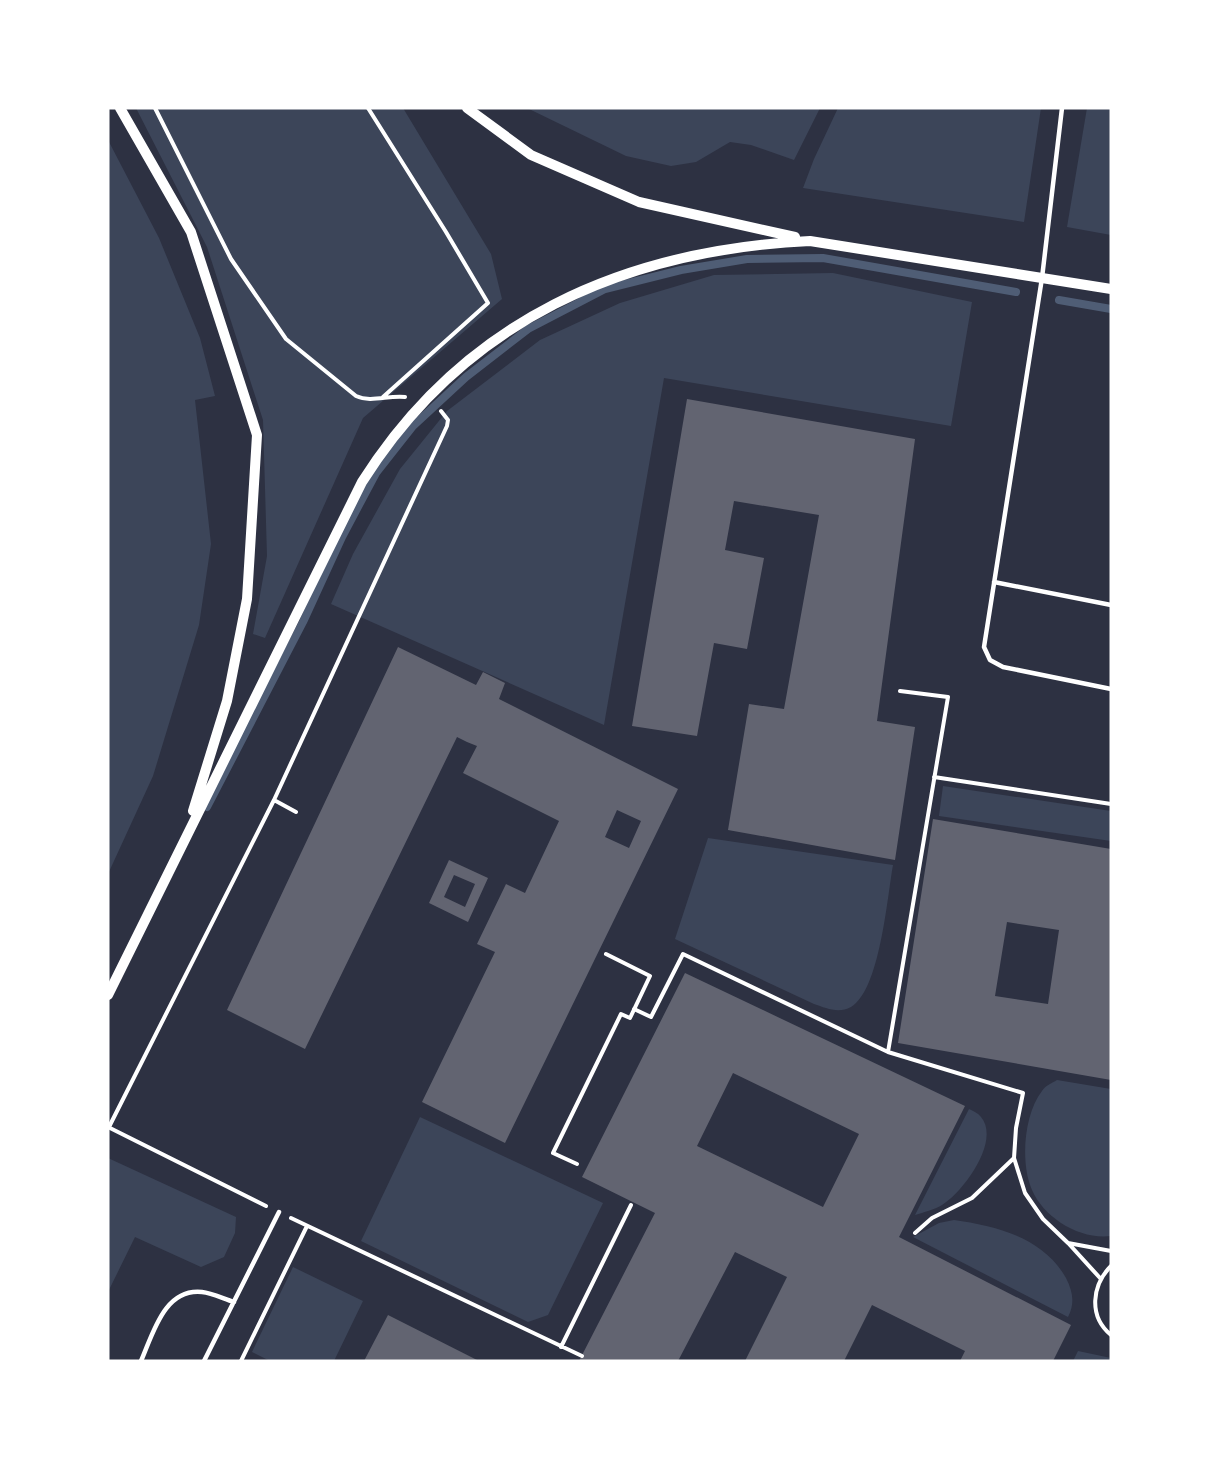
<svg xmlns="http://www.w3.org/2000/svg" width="1219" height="1469" font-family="'Titillium Web',sans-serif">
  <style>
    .green { fill: #3c4559 }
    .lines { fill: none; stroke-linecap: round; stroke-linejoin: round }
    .stream { stroke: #4f5d75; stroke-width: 8 }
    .building { fill: #626471; fill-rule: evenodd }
    .path { stroke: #fff; stroke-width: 4 }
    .service { stroke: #fff; stroke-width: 4.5 }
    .tertiary { stroke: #fff; stroke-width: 10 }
  </style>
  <rect width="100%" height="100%" fill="#2d3142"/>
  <path class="green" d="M 136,108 L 403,108 L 491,254 L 502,299 L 363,418 L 265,638 L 253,634 L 267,556 L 263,420 L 207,247 Z
    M 527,108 L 820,108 L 794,160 L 751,145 L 730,142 L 696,162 L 671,166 L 626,156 Z
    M 838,108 L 1041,108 L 1024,222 L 803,188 L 814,159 Z
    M 1087,108 L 1111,108 L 1111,235 L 1067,227 Z
    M 108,140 L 159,238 L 200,338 L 215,396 L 195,400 L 211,544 L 199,625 L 153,776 L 108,874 Z
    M 833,273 L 972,302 L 951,426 L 664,378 L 604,725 L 331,604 L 353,554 L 400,469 L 447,411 L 540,340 L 620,303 L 714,275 Z
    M 943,786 L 1111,811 L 1111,841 L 939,816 Z
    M 708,838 L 893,865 C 887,898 880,990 851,1007 C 838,1014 826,1008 814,1004 L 675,939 Z
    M 1057,1080 L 1111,1089 L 1111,1236 C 1080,1240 1044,1218 1032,1190 C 1020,1163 1024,1114 1042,1091 C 1045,1086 1052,1083 1057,1080 Z
    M 969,1109 C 973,1111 978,1113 981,1117 C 1001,1141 963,1192 942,1205 C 934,1210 924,1212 915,1215 Z
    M 420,1117 L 603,1203 L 548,1315 L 528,1322 L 361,1241 Z
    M 108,1158 L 236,1217 L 235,1233 L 224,1257 L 201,1267 L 135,1237 L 108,1292 Z
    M 954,1220 C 996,1226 1043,1237 1066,1278 C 1073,1292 1075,1303 1068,1317 L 913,1237 L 939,1223 Z
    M 293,1267 L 363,1301 L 334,1361 L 270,1361 L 252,1352 Z
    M 1078,1351 L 1111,1358 L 1111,1361 L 1073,1361 Z"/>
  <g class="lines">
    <path class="stream" d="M 1059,300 L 1111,309
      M 207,807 L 303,622 L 342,537 L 376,473 L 413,426 L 466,377 L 528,329 L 605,289 L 681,270 L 747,259 L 823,258 L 1016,292"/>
  </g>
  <path class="building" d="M 687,399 L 915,439 L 877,721 L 915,727 L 895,860 L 728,830 L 749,704 L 784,709 L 819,515 L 734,501 L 725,550 L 764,558 L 747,649 L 714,643 L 697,736 L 632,726 Z
    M 398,647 L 476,685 L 483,672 L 505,683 L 499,699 L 678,789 L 505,1143 L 422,1102 L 495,952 L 477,944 L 506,884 L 525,893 L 559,821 L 463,773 L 477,746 L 467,742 L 457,737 L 305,1049 L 227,1010 ZM 617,810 L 641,821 L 629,848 L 605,837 Z
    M 933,819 L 1111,849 L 1111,1080 L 898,1043 ZM 1007,922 L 1059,930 L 1048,1004 L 995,996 Z
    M 449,860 L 488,878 L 468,922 L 429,903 ZM 454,875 L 475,884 L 465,907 L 444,897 Z
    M 685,973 L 965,1106 L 899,1237 L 1071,1325 L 1053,1361 L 960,1361 L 965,1351 L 872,1305 L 844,1361 L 745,1361 L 787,1277 L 735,1252 L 678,1361 L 579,1361 L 655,1213 L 582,1177 ZM 733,1073 L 859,1134 L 823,1207 L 697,1146 Z
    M 388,1315 L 479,1361 L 364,1361 Z"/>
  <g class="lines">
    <path class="path" d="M 155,108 L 231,259 L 286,339 L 356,396 C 371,403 388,395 405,397
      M 368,108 L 446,232 L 488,303 L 383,397
      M 934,777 L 1111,804
      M 274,800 L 447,426 L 448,420 L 441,411
      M 634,1009 L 651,1017 L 683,954 L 888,1052 L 948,697 L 900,691
      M 888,1052 L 1023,1093 L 1016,1128 L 1014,1158 L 1025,1193 L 1043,1219 L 1068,1243 L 1111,1251
      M 108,1127 L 266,1206
      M 109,1127 L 274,800 L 296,812
      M 577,1164 L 553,1153 L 621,1014 L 630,1018 L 650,976 L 606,954
      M 291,1218 L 582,1356
      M 915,1233 L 932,1218 L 972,1198 L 1014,1158
      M 1069,1244 L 1100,1278
      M 1111,1266 C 1092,1285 1088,1316 1111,1335
      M 561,1347 L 631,1205
      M 241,1361 L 307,1226"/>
    <path class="service" d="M 1062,108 L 1042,278 L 984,647 L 990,660 L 1003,667 L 1111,689
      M 994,582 L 1111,605
      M 141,1361 C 153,1334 164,1288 202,1292 C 212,1293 224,1299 234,1302
      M 204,1361 L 279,1212"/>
    <path class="tertiary" d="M 120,108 L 191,232 L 257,435 L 247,599 L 227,701 L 193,811
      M 467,108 L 531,155 L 639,202 L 795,237
      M 108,995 L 362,482 C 464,320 624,250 810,241 L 1111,289"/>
  </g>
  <rect width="1219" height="1469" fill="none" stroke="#ffffff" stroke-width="219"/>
</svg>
